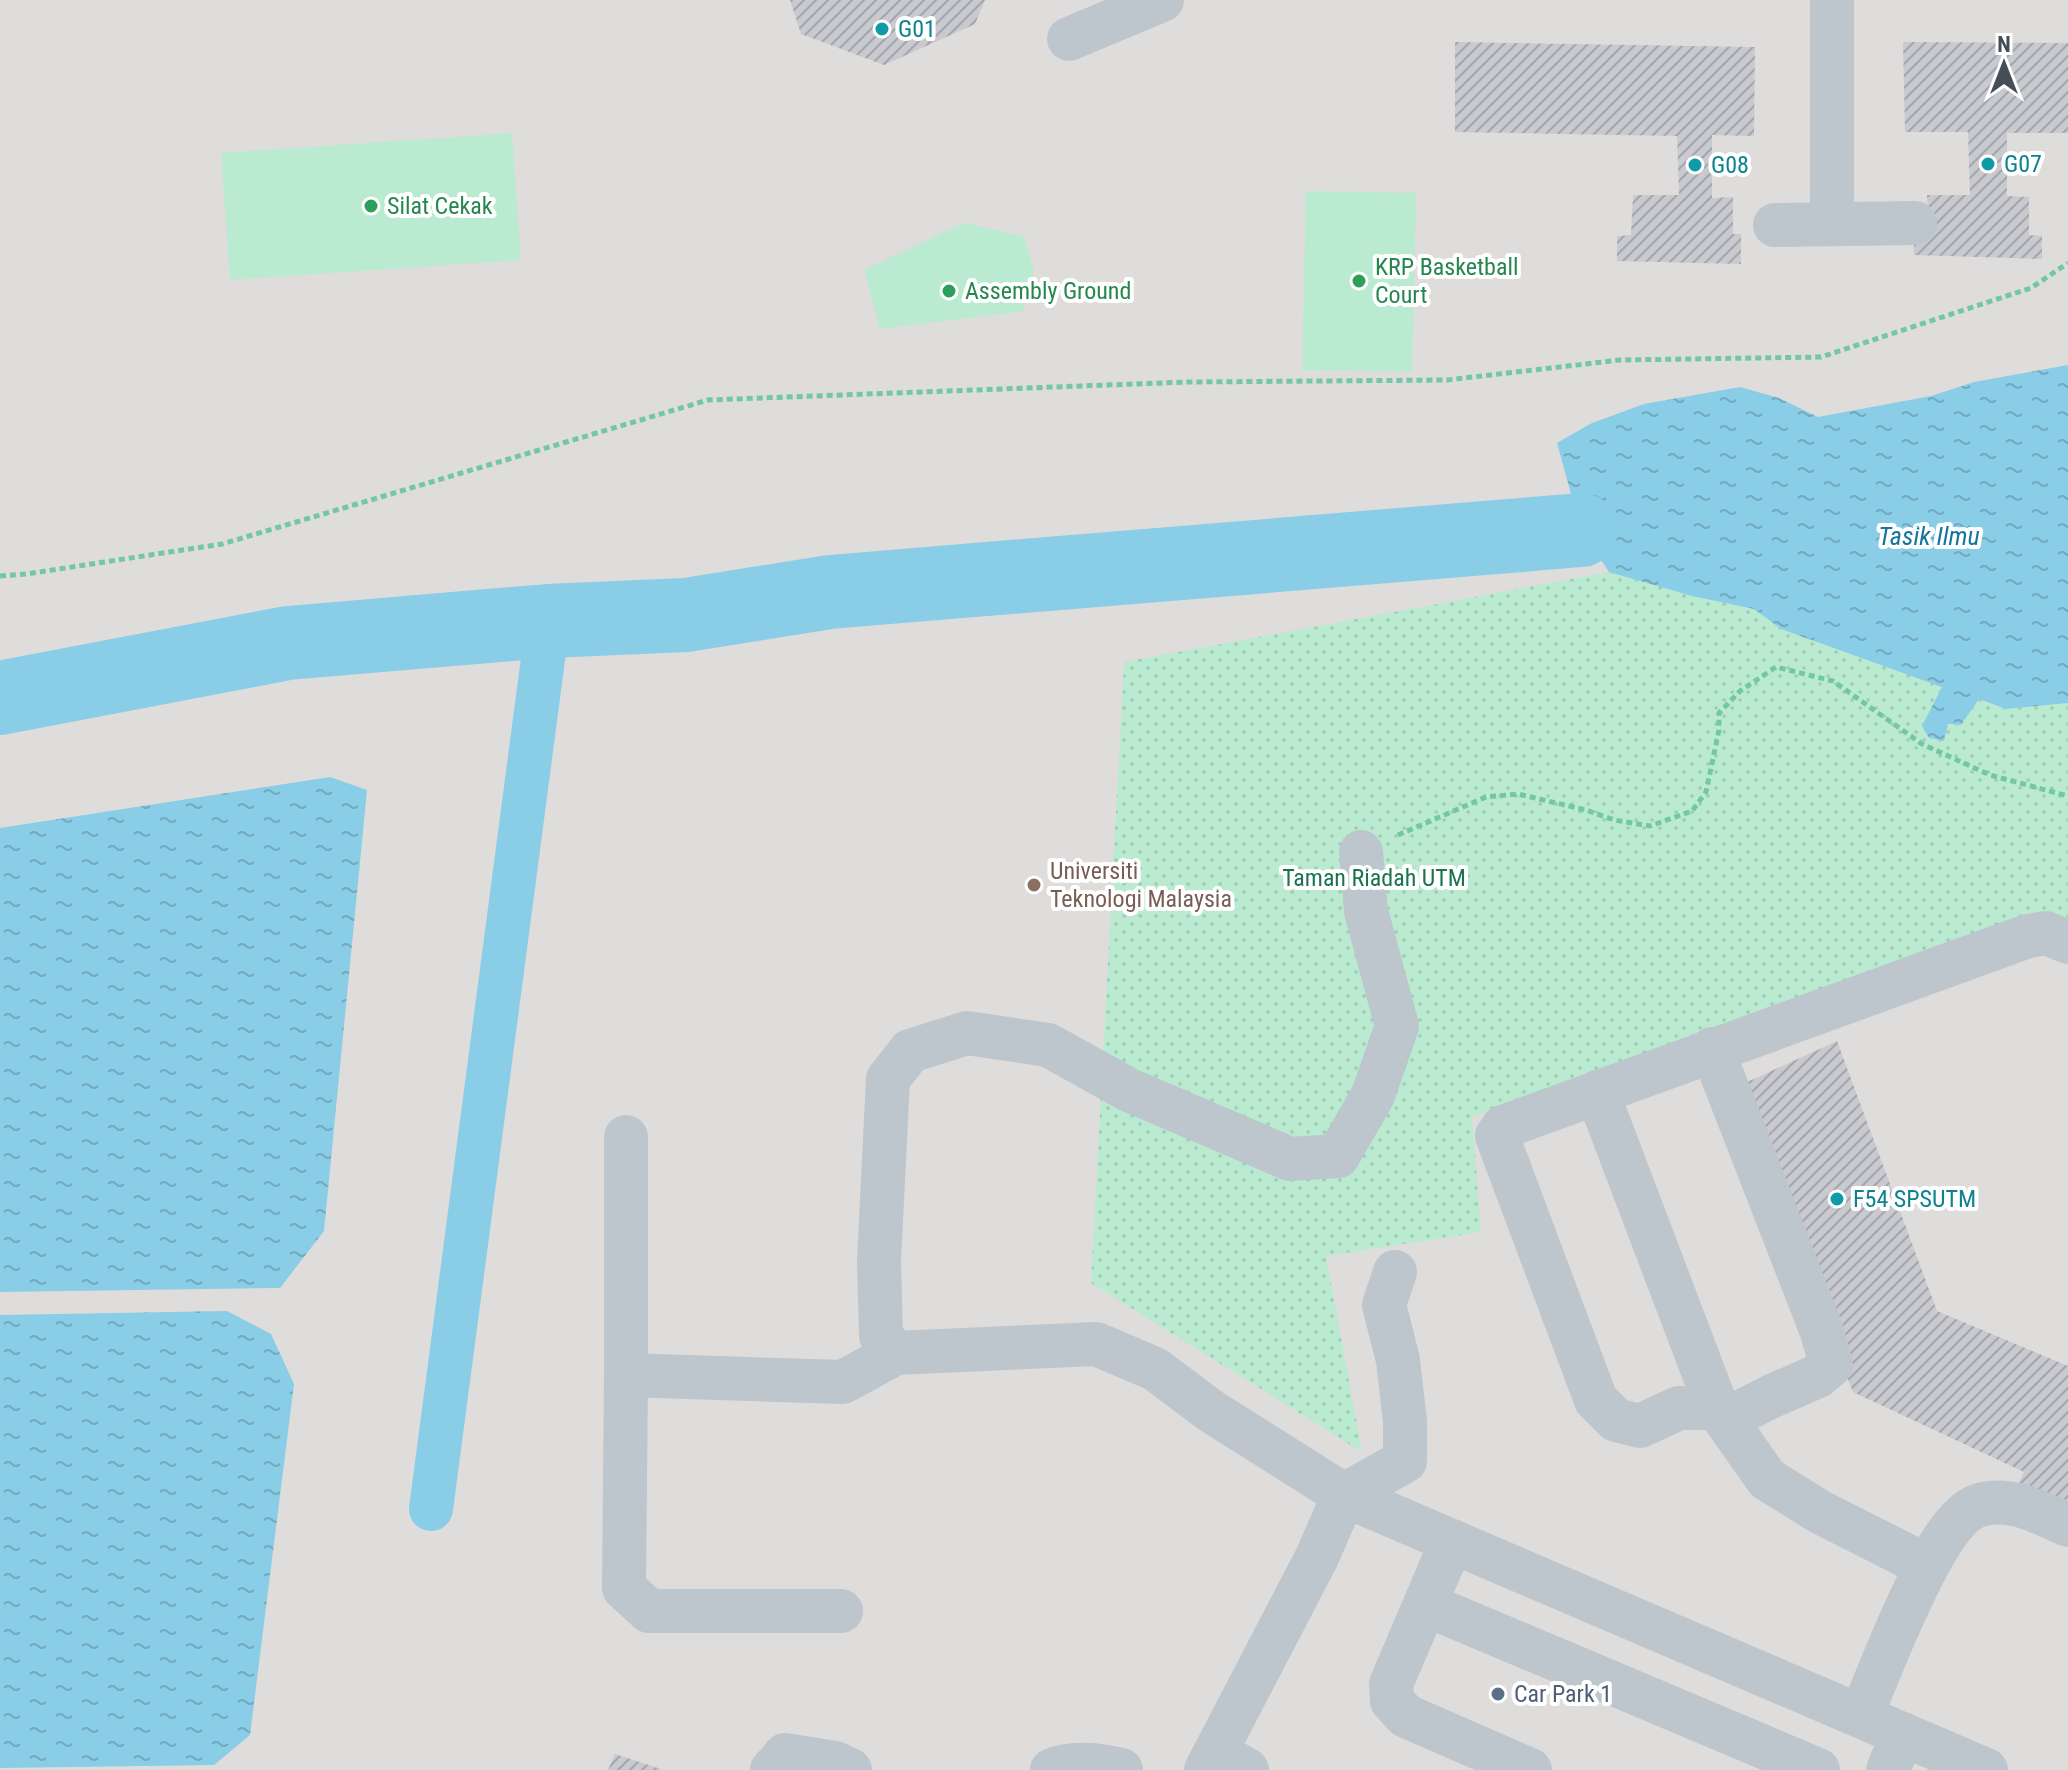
<svg xmlns="http://www.w3.org/2000/svg" width="2068" height="1770" font-family="'Roboto Condensed',sans-serif">
  <style>
    .education { fill: #dfdcdc }
    .park { fill: url(#park-dots) }
    .garden { fill: #baebd0 }
    .water { fill: url(#water-ripples) }
    .lines { fill: none; stroke-linecap: round; stroke-linejoin: round }
    .canal { stroke: #89cde6; stroke-width: 44 }
    .river { stroke: #89cde6; stroke-width: 74 }
    .building { fill: url(#building-hatch) }
    .path { stroke: #74c7a4; stroke-width: 5; stroke-dasharray: 6 4; stroke-linecap: butt }
    .minor { stroke: #bdc5cd; stroke-width: 44 }
    .culture-dot { fill: #0f9aa8; stroke: #fff; stroke-width: 3 }
    .leisure-dot { fill: #2e9e5b; stroke: #fff; stroke-width: 3 }
    .education-dot { fill: #8d6e63; stroke: #fff; stroke-width: 3 }
    .service-dot { fill: #5c6f8a; stroke: #fff; stroke-width: 3 }
    .labels { text-anchor: middle; dominant-baseline: central; stroke-width: 8; stroke-linejoin: round; paint-order: stroke }
    .culture-label { font-size: 24px; fill: #0d838f; stroke: #fff; text-anchor: start }
    .leisure-label { font-size: 24px; fill: #27864d; stroke: #fff; text-anchor: start }
    .education-label { font-size: 24px; fill: #785e54; stroke: #fff; text-anchor: start }
    .park-label { font-size: 24px; fill: #1b744d; stroke: #fff }
    .service-label { font-size: 24px; fill: #4e5e75; stroke: #fff; text-anchor: start }
    .water-label { font-size: 26px; font-style: italic; fill: #13769c; stroke: #fff }
  </style>
  <defs>
    <pattern id="park-dots" width="8" height="8" patternUnits="userSpaceOnUse" patternTransform="scale(2)"><rect width="8" height="8" fill="#baebd0"/><path d="M2 2h.1M6 6h.1" fill="none" stroke="#a1cbb5" stroke-width="1.8" stroke-linecap="round"/></pattern>
    <pattern id="water-ripples" width="26" height="14" patternUnits="userSpaceOnUse" patternTransform="scale(2)"><rect width="26" height="14" fill="#89cde6"/><path d="M2 4q2-2 4 0t4 0M15 11q2-2 4 0t4 0" fill="none" stroke="#72a9bd"/></pattern>
    <pattern id="building-hatch" width="6" height="6" patternUnits="userSpaceOnUse" patternTransform="scale(2)"><rect width="6" height="6" fill="#c8cad0"/><path d="M-1 1l2-2M0 6l6-6M5 7l2-2" fill="none" stroke="#a4a6ac"/></pattern>
  </defs>
  <rect width="100%" height="100%" fill="#eeebeb"/>
  <path class="education" d="M 0,0 L 2068,0 L 2068,1770 L 0,1770 Z"/>
  <path class="park" d="M 1609,572 L 1692,596 L 1754,609 L 1781,629 L 1943,687 L 1923,726 L 1961,725 L 1979,699 L 2006,709 L 2068,703 L 2068,927 L 2045,917 L 1472,1117 L 1481,1232 L 1326,1256 L 1362,1452 L 1091,1283 L 1124,662 Z"/>
  <path class="garden" d="M 512,133 L 521,260 L 230,280 L 221,153 Z
    M 1306,191 L 1416,193 L 1412,372 L 1302,370 Z
    M 964,223 L 1024,236 L 1034,270 L 1023,311 L 880,329 L 864,270 Z"/>
  <path class="water" d="M 2068,365 L 2068,703 L 2006,709 L 1979,699 L 1961,725 L 1948,724 L 1944,741 L 1929,738 L 1922,726 L 1942,687 L 1781,629 L 1754,609 L 1692,596 L 1609,572 L 1581,530 L 1557,443 L 1592,423 L 1644,404 L 1740,387 L 1779,398 L 1818,417 L 1931,396 L 1974,382 Z
    M 330,777 L 367,790 L 324,1231 L 280,1288 L 0,1292 L 0,828 Z
    M 227,1311 L 271,1334 L 294,1384 L 250,1735 L 214,1765 L 0,1768 L 0,1315 Z"/>
  <g class="lines">
    <path class="canal" d="M 431,1509 L 548,621"/>
    <path class="river" d="M 0,698 L 288,643 L 548,621 L 686,615 L 830,592 L 1581,530"/>
  </g>
  <path class="building" d="M 790,0 L 985,0 L 975,24 L 884,65 L 801,34 Z
    M 1455,42 L 1755,47 L 1754,136 L 1712,135 L 1712,198 L 1733,197 L 1733,234 L 1741,234 L 1741,264 L 1617,261 L 1617,236 L 1631,235 L 1633,195 L 1679,195 L 1677,136 L 1455,132 Z
    M 1903,42 L 2068,43 L 2068,133 L 2007,133 L 2007,196 L 2029,197 L 2029,235 L 2042,236 L 2042,259 L 1914,255 L 1914,234 L 1929,232 L 1927,195 L 1970,195 L 1968,132 L 1905,132 Z
    M 1837,1041 L 1937,1311 L 2068,1366 L 2068,1518 L 2012,1498 L 2024,1472 L 1853,1392 L 1734,1088 Z
    M 615,1754 L 661,1769 L 661,1770 L 608,1770 Z"/>
  <g class="lines">
    <path class="path" d="M 0,576 L 26,574 L 222,544 L 708,400 L 1189,382 L 1447,380 L 1620,360 L 1821,357 L 2031,288 L 2068,263
      M 1398,835 L 1486,797 L 1518,794 L 1586,810 L 1614,820 L 1650,826 L 1692,811 L 1706,792 L 1719,730 L 1719,713 L 1740,691 L 1776,667 L 1833,681 L 1922,744 L 1990,775 L 2068,796"/>
    <path class="minor" d="M 1832,0 L 1832,224
      M 1069,39 L 1162,0
      M 1775,225 L 1915,223
      M 1361,852 L 1366,911 L 1397,1026 L 1373,1095 L 1338,1156 L 1290,1159 L 1129,1090 L 1048,1045 L 967,1033 L 910,1051 L 888,1079 L 879,1261 L 881,1336 L 896,1353 L 1096,1344 L 1155,1369 L 1211,1411 L 1344,1495 L 1986,1770
      M 1712,1049 L 1822,1332 L 1831,1365 L 1818,1376 L 1772,1396 L 1725,1420
      M 1597,1092 L 1717,1408
      M 626,1137 L 626,1375 L 843,1382 L 896,1353
      M 626,1375 L 624,1588 L 649,1611 L 841,1611
      M 1452,1541 L 1391,1684 L 1392,1701 L 1406,1716 L 1530,1770
      M 1927,1566 L 1820,1512 L 1767,1479 L 1717,1408 L 1679,1408 L 1640,1426 L 1616,1420 L 1596,1400 L 1497,1136 L 1503,1127 L 2028,936 L 2046,933 L 2068,942
      M 1427,1605 L 1818,1770
      M 1861,1716 C 1880,1672 1935,1517 1980,1505 C 2011,1496 2041,1513 2068,1525
      M 1216,1752 L 1247,1770
      M 772,1770 L 785,1755 L 835,1763 L 850,1770
      M 1052,1770 C 1074,1761 1099,1765 1121,1770
      M 1206,1770 L 1317,1557 L 1344,1495 L 1405,1461 L 1405,1422 L 1398,1360 L 1384,1305 L 1395,1272
      M 1888,1770 L 1903,1734"/>
  </g>
  <g class="culture-dot">
    <circle cx="882" cy="29" r="8"/>
    <circle cx="1988" cy="164" r="8"/>
    <circle cx="1695" cy="165" r="8"/>
    <circle cx="1837" cy="1199" r="8"/>
  </g>
  <g class="leisure-dot">
    <circle cx="371" cy="206" r="8"/>
    <circle cx="1359" cy="281" r="8"/>
    <circle cx="949" cy="291" r="8"/>
  </g>
  <circle class="education-dot" cx="1034" cy="885" r="8"/>
  <circle class="service-dot" cx="1498" cy="1694" r="8"/>
  <g class="labels">
    <g class="culture-label">
      <text x="898" y="29">G01</text>
      <text x="2004" y="164">G07</text>
      <text x="1711" y="165">G08</text>
      <text x="1853" y="1199">F54 SPSUTM</text>
    </g>
    <g class="leisure-label">
      <text x="387" y="206">Silat Cekak</text>
      <text x="1375" y="267">KRP Basketball<tspan x="1375" dy="28">Court</tspan></text>
      <text x="965" y="291">Assembly Ground</text>
    </g>
    <g class="education-label">
      <text x="1050" y="871">Universiti<tspan x="1050" dy="28">Teknologi Malaysia</tspan></text>
    </g>
    <g class="park-label">
      <text x="1374" y="878">Taman Riadah UTM</text>
    </g>
    <g class="service-label">
      <text x="1514" y="1694">Car Park 1</text>
    </g>
    <g class="water-label">
      <text x="1929" y="536">Tasik Ilmu</text>
    </g>
  </g>
  <g transform="translate(2004 64)" stroke="#ffffff" stroke-width="6" paint-order="stroke">
  <path d="M0-6L14 30L0 20L-14 30Z" fill="#454d57"/>
  <text y="-12" font-size="22" font-weight="bold" text-anchor="middle" fill="#454d57">N</text>
  </g>
</svg>
